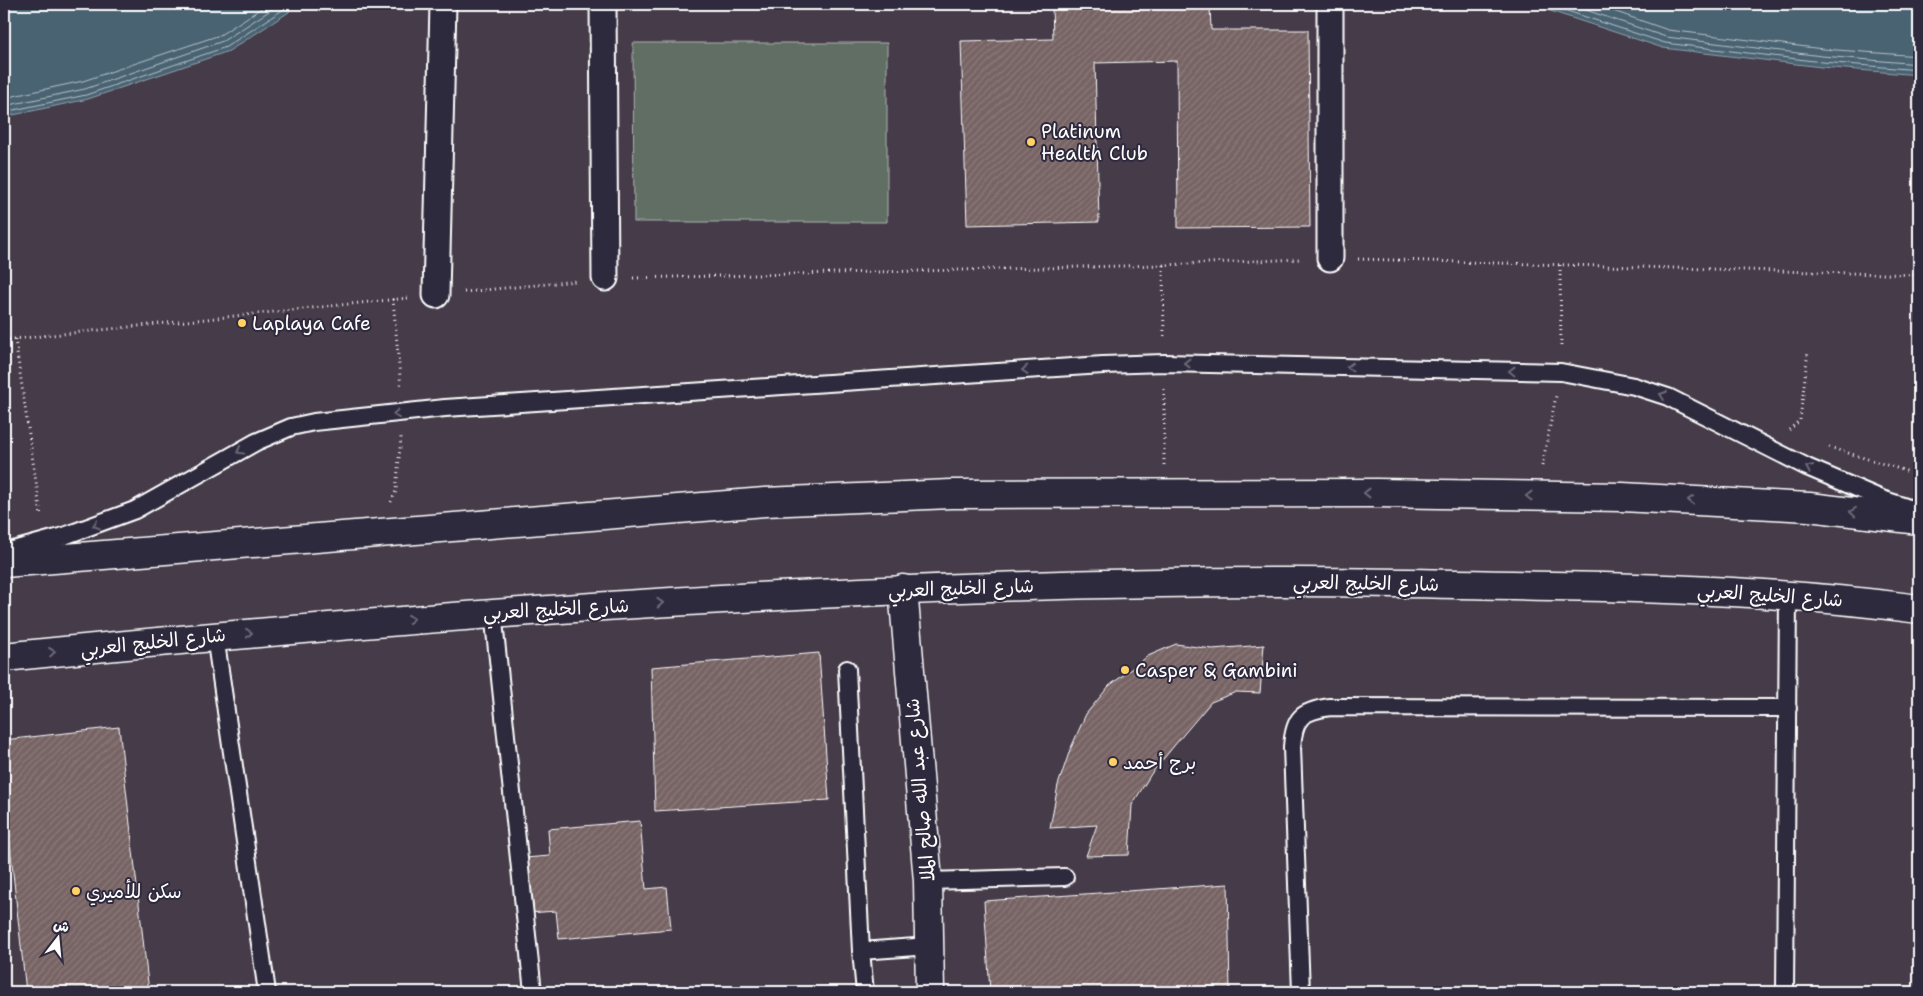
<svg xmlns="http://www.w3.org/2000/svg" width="1923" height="996" font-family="'Shantell Sans','Playpen Sans Arabic',sans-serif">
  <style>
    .green { fill: #606e64; stroke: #b0b6b2 }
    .water { fill: #4a6373; stroke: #92a1ab }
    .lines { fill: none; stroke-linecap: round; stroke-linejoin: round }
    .shore { stroke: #b7c1c7; stroke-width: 1 }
    .building { fill: url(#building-hatch); stroke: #fff }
    .service-casing { stroke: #fff; stroke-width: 20 }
    .pedestrian-casing { stroke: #fff; stroke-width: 29 }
    .minor-casing { stroke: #fff; stroke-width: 31 }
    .primary-casing { stroke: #fff; stroke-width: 31 }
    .path { stroke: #fff; stroke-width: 3; stroke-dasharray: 1 4; stroke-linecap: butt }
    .service { stroke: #2f2a3d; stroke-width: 16 }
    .pedestrian { stroke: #2f2a3d; stroke-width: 25 }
    .minor { stroke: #2f2a3d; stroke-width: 28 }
    .primary { stroke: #2f2a3d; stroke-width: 28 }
    .oneway { stroke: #6d6a77 }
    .poi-dot { fill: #ffd166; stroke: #2f2a3d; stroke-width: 2 }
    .labels { text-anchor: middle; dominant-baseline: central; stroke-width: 4; stroke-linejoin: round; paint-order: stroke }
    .poi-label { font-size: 19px; fill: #fff; stroke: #2f2a3d; text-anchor: start }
    .street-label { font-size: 19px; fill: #fff; stroke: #2f2a3d }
  </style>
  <defs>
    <pattern id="building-hatch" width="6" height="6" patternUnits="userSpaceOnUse" patternTransform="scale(1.25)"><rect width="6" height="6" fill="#776364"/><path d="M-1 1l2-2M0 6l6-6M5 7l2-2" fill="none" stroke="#8b7a7b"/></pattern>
  </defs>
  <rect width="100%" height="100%" fill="#453b49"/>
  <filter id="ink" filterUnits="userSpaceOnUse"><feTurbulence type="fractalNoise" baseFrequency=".02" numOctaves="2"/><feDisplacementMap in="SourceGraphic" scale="10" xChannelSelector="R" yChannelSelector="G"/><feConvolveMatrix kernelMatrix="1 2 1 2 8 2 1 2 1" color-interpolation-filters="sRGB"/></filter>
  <g filter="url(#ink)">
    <path class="green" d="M 633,43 L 887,43 L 887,222 L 634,222 Z"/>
    <path class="water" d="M 4,4 L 291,4 L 289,12 L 229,51 L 88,99 L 4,117 Z
      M 1529,4 L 1919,4 L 1919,75 L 1821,67 L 1663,48 Z"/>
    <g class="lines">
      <path class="shore" d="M 1546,4 L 1665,43 L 1822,62 L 1919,70
        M 1568,4 L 1666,37 L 1822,56 L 1919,64
        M 1593,4 L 1668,30 L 1823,49 L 1919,56
        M 4,98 L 83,81 L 220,35 L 268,4
        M 4,106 L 85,89 L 223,41 L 280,4
        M 4,112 L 86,95 L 226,47 L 284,9 L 286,4"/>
    </g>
    <path class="building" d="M 1052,4 L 1210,4 L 1211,30 L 1308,30 L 1310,227 L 1178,228 L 1177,61 L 1095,63 L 1099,222 L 967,225 L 961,41 L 1053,39 Z
      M 1176,644 L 1212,649 L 1264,645 L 1260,693 L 1236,692 L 1211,702 L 1178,741 L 1151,774 L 1132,805 L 1129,855 L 1086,856 L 1097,825 L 1050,828 L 1058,785 L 1070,750 L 1086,714 L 1109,686 L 1148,656 Z
      M 819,653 L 829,800 L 655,811 L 651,667 Z
      M 119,727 L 149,992 L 26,992 L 4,790 L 4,740 Z
      M 640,821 L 646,889 L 667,887 L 671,929 L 559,939 L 556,911 L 529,913 L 525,858 L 550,856 L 548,829 Z
      M 1228,884 L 1230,992 L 990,992 L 984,901 Z"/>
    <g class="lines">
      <defs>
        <path id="service" d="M 6,552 L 64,536 L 135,510 L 256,442 L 291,427 L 314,422 L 445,408 L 1103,365 L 1164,363 L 1561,372 L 1634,386 L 1668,397 L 1807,467 L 1882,499 L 1915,510
          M 493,612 L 533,992
          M 215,636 L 267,992
          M 847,669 L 861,951 L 865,992
          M 928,881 L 1065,877
          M 861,951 L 929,946
          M 1301,992 L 1292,747 C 1294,718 1301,711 1330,707 L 1788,708
          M 1785,992 L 1788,595"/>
        <path id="pedestrian" d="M 603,4 L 605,278
          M 1330,4 L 1330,258
          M 436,295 L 443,4"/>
        <path id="minor" d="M 903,589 L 928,881 L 930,992"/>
        <path id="primary" d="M 4,563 L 765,502 L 951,494 L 1377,493 L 1622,497 L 1809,507 L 1919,520
          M 4,657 C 433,614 862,582 1293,582 C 1380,582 1467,584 1554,586 C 1676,588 1798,593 1919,609"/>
      </defs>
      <use href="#service" class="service-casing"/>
      <use href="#pedestrian" class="pedestrian-casing"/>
      <use href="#minor" class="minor-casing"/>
      <use href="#primary" class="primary-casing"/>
      <path class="path" d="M 1358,259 L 1919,275
        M 1163,265 L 1164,340
        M 1560,265 L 1561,348
        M 633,278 L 1163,265 L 1301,259
        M 464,292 L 577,281
        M 393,299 L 401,388
        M 15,339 L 41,516
        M 4,340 L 408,298
        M 1789,430 L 1800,420 L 1808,351
        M 1829,447 L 1919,475
        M 1164,465 L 1164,388
        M 1542,466 L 1556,396
        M 391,502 L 396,491 L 401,437"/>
      <use href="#service" class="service"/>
      <use href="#pedestrian" class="pedestrian"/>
      <use href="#minor" class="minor"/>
      <use href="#primary" class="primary"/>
    </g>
    <defs><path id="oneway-chevron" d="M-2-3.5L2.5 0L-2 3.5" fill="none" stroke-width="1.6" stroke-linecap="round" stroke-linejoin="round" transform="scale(1.25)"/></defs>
    <g class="oneway">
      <use href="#oneway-chevron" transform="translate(1187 363) rotate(180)"/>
      <use href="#oneway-chevron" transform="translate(1350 367) rotate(-179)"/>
      <use href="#oneway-chevron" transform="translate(1025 370) rotate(176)"/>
      <use href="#oneway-chevron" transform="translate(1512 371) rotate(-179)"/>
      <use href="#oneway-chevron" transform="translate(1663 395) rotate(-160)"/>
      <use href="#oneway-chevron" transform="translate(396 414) rotate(175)"/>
      <use href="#oneway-chevron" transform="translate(240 451) rotate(151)"/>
      <use href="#oneway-chevron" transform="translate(1809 468) rotate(-155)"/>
      <use href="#oneway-chevron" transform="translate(1367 493) rotate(-180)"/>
      <use href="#oneway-chevron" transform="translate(1529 496) rotate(-179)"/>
      <use href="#oneway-chevron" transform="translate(1691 500) rotate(-178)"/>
      <use href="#oneway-chevron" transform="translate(1853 512) rotate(-174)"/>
      <use href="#oneway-chevron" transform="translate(96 525) rotate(162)"/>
      <use href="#oneway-chevron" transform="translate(660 603) rotate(-3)"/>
      <use href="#oneway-chevron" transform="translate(411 619) rotate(-5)"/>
      <use href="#oneway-chevron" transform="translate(249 633) rotate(-5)"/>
      <use href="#oneway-chevron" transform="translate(52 652) rotate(-6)"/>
    </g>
  </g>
  <g class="poi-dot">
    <circle cx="1031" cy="142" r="5"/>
    <circle cx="242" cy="323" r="5"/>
    <circle cx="1125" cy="670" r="5"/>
    <circle cx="1113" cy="762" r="5"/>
    <circle cx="76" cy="891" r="5"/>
  </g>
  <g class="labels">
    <g class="poi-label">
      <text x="1041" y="131">Platinum<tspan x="1041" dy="22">Health Club</tspan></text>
      <text x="252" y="323">Laplaya Cafe</text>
      <text x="1135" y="670">Casper &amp; Gambini</text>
      <text x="1123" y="762">برج أحمد</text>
      <text x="86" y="891">سكن للأميري</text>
    </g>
    <g class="street-label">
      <text transform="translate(1366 583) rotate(1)">شارع الخليج العربي</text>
      <text transform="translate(961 588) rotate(-2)">شارع الخليج العربي</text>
      <text transform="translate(1770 595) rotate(4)">شارع الخليج العربي</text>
      <text transform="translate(556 609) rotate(-3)">شارع الخليج العربي</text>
      <text transform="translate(153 642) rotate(-6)">شارع الخليج العربي</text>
      <text transform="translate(920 790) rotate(-95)">شارع عبد الله صالح الملا</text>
    </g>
  </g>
  <rect width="1923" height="996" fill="none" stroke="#2f2a3d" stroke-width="20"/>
  <rect x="10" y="10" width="1903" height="976" fill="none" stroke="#fff" stroke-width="2" filter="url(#ink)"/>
  <g transform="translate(58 938) rotate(16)" stroke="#2f2a3d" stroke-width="4" paint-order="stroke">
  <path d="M0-4L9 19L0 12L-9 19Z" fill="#ffffff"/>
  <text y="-8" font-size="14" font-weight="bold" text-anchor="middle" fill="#ffffff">ش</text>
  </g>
</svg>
